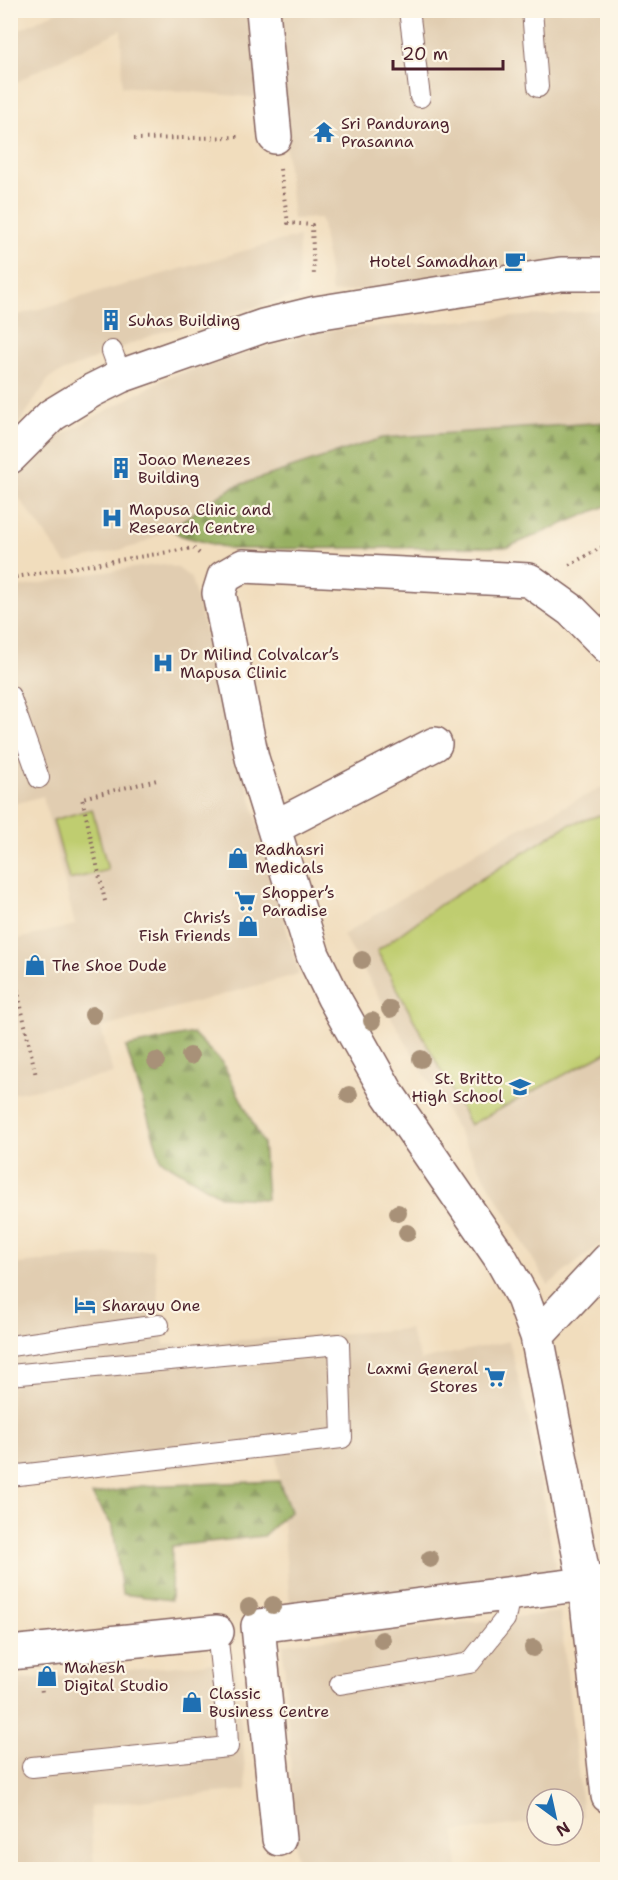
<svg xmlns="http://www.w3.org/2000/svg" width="618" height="1880" font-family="'Shantell Sans',sans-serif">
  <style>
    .built { fill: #e1cdb1 }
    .forest { fill: url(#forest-firs); stroke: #706846; stroke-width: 1.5 }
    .park { fill: #bfcd6f; stroke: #84764d; stroke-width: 1.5 }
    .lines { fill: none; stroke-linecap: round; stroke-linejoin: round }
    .service-casing { stroke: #84625e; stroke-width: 22 }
    .minor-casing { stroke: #84625e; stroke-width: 36 }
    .tertiary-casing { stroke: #84625e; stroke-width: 36 }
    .path { stroke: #84625e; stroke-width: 4; stroke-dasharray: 1.5 4.5; stroke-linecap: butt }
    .service { stroke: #fff; stroke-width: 20 }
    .minor { stroke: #fff; stroke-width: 33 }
    .tertiary { stroke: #fff; stroke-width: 33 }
    .tree { fill: #a89178 }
    .labels { text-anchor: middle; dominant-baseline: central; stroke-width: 4.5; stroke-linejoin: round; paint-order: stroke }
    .poi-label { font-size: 16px; fill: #4a1f2b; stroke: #fcf5e5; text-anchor: start }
  </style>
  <defs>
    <pattern id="forest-firs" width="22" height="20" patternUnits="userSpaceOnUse" patternTransform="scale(1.5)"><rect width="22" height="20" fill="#97b062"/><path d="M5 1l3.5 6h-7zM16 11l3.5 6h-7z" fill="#7d8f51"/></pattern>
  </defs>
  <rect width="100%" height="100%" fill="#fcf5e5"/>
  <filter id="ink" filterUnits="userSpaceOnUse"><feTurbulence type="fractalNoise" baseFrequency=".0167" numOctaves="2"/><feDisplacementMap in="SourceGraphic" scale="12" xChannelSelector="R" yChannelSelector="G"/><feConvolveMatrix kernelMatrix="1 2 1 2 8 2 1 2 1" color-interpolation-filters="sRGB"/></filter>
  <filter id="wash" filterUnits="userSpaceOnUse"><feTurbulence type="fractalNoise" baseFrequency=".008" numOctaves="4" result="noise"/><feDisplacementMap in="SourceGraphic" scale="24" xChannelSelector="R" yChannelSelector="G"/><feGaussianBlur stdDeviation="1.35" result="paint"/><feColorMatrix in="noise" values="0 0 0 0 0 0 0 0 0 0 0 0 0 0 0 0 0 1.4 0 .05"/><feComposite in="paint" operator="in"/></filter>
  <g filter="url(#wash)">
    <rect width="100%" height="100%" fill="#f1ddbd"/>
    <path class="built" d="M 58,11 L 249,11 L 261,98 L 122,86 L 121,30 L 31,74 L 11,86 L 10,34 Z
      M 272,11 L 607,11 L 607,263 L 332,293 L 321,218 L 293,219 Z
      M 299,237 L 298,296 L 158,333 L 50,377 L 11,436 L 11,317 L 279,241 Z
      M 607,310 L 607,422 L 382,438 L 170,529 L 136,546 L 66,563 L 11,487 L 10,483 L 43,445 L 168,377 L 319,331 Z
      M 163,564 L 178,568 L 191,578 L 299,974 L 101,1028 L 113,1074 L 11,1094 L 10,941 L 75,925 L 43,796 L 11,805 L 11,589 L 89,574 Z
      M 607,785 L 607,1239 L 548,1285 L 343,935 L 489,844 Z
      M 153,1249 L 164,1345 L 409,1329 L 421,1360 L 509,1341 L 530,1424 L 556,1571 L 290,1604 L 277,1456 L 11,1485 L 10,1265 Z
      M 560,1612 L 583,1816 L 573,1817 L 573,1799 L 537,1799 L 537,1822 L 455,1832 L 458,1869 L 297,1869 L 283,1644 Z
      M 235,1661 L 247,1790 L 90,1806 L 94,1869 L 11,1870 L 11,1680 Z"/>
    <path class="forest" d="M 607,422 L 608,502 L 606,506 L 508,547 L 231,549 L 182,536 L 170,529 L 233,487 L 382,438 Z
      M 193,1033 L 223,1064 L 263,1143 L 267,1199 L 222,1197 L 161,1160 L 126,1047 Z
      M 279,1481 L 290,1511 L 263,1536 L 172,1546 L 171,1600 L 122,1594 L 113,1527 L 92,1495 L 141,1486 Z"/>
    <path class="park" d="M 92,809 L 108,870 L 69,880 L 53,820 Z
      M 607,813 L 607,1052 L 470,1125 L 377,951 L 441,904 L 568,825 Z"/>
  </g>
  <g filter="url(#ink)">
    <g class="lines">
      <defs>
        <path id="service" d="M 409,10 L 420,97
          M 532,10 L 538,87
          M 112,351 L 121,376
          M 10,696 L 39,778
          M 10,1346 L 159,1325
          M 10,1375 L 339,1344 L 342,1438 L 10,1476
          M 340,1684 L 470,1663 L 505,1619 L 510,1594
          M 32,1767 L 228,1747 L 227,1723 L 217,1632"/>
        <path id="minor" d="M 263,10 L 275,137
          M 608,647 L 571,610 L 529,580 L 243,566 L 224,577 L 219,593 L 252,758 L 313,955 L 334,998 L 388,1094 L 500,1257 L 523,1298 L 537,1336 L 585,1584 L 608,1796
          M 275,827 L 435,744
          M 537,1336 L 608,1260
          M 10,1653 L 217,1632
          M 279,1839 L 258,1626 L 608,1581"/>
        <path id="tertiary" d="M 10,457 L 52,415 L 93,390 L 121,376 L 263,326 L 316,313 L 561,274 L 608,274"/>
      </defs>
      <use href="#service" class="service-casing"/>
      <use href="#minor" class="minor-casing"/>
      <use href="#tertiary" class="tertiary-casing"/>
      <path class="path" d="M 134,139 L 241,137
        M 280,169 L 288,223 L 312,225 L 314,277
        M 569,565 L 608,544
        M 10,578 L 193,548 L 200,554
        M 105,901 L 82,798 L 157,780
        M 11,960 L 36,1076
        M 41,1684 L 42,1693"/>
      <use href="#service" class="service"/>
      <use href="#minor" class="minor"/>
      <use href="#tertiary" class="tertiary"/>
    </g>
    <g class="tree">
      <circle cx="362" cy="960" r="9"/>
      <circle cx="390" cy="1009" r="9"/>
      <circle cx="93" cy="1015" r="9"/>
      <circle cx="372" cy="1021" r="9"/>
      <circle cx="190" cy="1056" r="9"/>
      <circle cx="421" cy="1059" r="9"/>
      <circle cx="156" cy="1061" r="9"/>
      <circle cx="349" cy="1095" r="9"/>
      <circle cx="398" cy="1213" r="9"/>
      <circle cx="407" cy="1233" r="9"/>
      <circle cx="430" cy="1559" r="9"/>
      <circle cx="273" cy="1605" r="9"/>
      <circle cx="249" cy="1607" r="9"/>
      <circle cx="382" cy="1640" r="9"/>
      <circle cx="533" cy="1648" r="9"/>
    </g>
  </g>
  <defs>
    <symbol id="temple-bare" viewBox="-9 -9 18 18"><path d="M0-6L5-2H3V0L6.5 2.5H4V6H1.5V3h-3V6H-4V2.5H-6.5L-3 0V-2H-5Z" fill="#1f6fb2" stroke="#fcf5e5" stroke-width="2.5" paint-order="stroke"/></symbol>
    <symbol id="cafe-bare" viewBox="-9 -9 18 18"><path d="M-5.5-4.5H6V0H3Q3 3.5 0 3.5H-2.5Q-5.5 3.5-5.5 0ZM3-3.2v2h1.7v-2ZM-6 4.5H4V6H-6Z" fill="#1f6fb2" stroke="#fcf5e5" stroke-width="2.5" paint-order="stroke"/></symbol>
    <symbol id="building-bare" viewBox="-9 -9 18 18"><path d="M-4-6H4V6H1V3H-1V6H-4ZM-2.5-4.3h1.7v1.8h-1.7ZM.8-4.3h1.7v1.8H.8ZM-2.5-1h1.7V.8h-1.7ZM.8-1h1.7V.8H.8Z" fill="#1f6fb2" stroke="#fcf5e5" stroke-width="2.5" paint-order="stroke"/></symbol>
    <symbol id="hospital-bare" viewBox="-9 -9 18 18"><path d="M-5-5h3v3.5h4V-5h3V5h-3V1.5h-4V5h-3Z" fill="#1f6fb2" stroke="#fcf5e5" stroke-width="2.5" paint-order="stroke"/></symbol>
    <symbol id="shop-bare" viewBox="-9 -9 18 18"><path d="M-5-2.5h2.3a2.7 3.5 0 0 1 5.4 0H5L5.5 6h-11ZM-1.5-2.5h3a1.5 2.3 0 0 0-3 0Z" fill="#1f6fb2" stroke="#fcf5e5" stroke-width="2.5" paint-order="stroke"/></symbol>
    <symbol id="supermarket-bare" viewBox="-9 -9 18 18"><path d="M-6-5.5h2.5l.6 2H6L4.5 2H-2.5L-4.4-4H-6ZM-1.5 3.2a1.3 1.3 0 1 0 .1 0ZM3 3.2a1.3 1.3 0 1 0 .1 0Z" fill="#1f6fb2" stroke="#fcf5e5" stroke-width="2.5" paint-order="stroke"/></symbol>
    <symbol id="school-bare" viewBox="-9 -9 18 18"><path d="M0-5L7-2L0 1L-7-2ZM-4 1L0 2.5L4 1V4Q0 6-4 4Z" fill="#1f6fb2" stroke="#fcf5e5" stroke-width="2.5" paint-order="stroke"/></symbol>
    <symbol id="hotel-bare" viewBox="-9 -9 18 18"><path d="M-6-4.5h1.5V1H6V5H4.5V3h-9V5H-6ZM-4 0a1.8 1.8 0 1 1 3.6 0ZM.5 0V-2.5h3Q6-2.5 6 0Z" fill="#1f6fb2" stroke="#fcf5e5" stroke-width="2.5" paint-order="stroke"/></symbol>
  </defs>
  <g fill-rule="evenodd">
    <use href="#temple-bare" x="309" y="117" width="30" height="30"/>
    <use href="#cafe-bare" x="500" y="246" width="30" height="30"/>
    <use href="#building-bare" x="96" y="305" width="30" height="30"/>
    <use href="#building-bare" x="106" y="453" width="30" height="30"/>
    <use href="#hospital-bare" x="97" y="503" width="30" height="30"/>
    <use href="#hospital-bare" x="148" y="648" width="30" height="30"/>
    <use href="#shop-bare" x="223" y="843" width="30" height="30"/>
    <use href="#supermarket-bare" x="230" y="886" width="30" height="30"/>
    <use href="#shop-bare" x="233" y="911" width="30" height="30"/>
    <use href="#shop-bare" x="20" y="950" width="30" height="30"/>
    <use href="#school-bare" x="505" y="1072" width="30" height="30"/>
    <use href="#hotel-bare" x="70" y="1290" width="30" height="30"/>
    <use href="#supermarket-bare" x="480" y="1362" width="30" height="30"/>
    <use href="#shop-bare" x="32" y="1661" width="30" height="30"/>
    <use href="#shop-bare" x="177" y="1687" width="30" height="30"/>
  </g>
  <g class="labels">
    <g class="poi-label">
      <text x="341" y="123">Sri Pandurang<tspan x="341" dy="18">Prasanna</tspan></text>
      <text x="498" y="261" text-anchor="end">Hotel Samadhan</text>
      <text x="128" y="320">Suhas Building</text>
      <text x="138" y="459">Joao Menezes<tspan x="138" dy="18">Building</tspan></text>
      <text x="129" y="509">Mapusa Clinic and<tspan x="129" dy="18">Research Centre</tspan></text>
      <text x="180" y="654">Dr Milind Colvalcar’s<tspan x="180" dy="18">Mapusa Clinic</tspan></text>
      <text x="255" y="849">Radhasri<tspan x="255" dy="18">Medicals</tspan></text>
      <text x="262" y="892">Shopper’s<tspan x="262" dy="18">Paradise</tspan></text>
      <text x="231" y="917" text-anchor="end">Chris’s<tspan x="231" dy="18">Fish Friends</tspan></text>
      <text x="52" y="965">The Shoe Dude</text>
      <text x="503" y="1078" text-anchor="end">St. Britto<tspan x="503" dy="18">High School</tspan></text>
      <text x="102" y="1305">Sharayu One</text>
      <text x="478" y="1368" text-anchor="end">Laxmi General<tspan x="478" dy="18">Stores</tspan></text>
      <text x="64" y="1667">Mahesh<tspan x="64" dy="18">Digital Studio</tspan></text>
      <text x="209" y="1693">Classic<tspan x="209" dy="18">Business Centre</tspan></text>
    </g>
  </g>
  <rect width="618" height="1880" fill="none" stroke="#fcf5e5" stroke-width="36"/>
  <g transform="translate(555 1817) rotate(147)"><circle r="28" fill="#fcf5e5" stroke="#b59f9b" stroke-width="1.5"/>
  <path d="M0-4.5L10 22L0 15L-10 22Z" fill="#1f6fb2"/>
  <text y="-9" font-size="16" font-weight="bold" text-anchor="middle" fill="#4a1f2b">N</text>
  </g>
  <path d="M393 60v9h110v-9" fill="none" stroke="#4a1f2b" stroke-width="3"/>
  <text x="402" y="60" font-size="18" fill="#4a1f2b" stroke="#fcf5e5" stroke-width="4.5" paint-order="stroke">20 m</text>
</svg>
